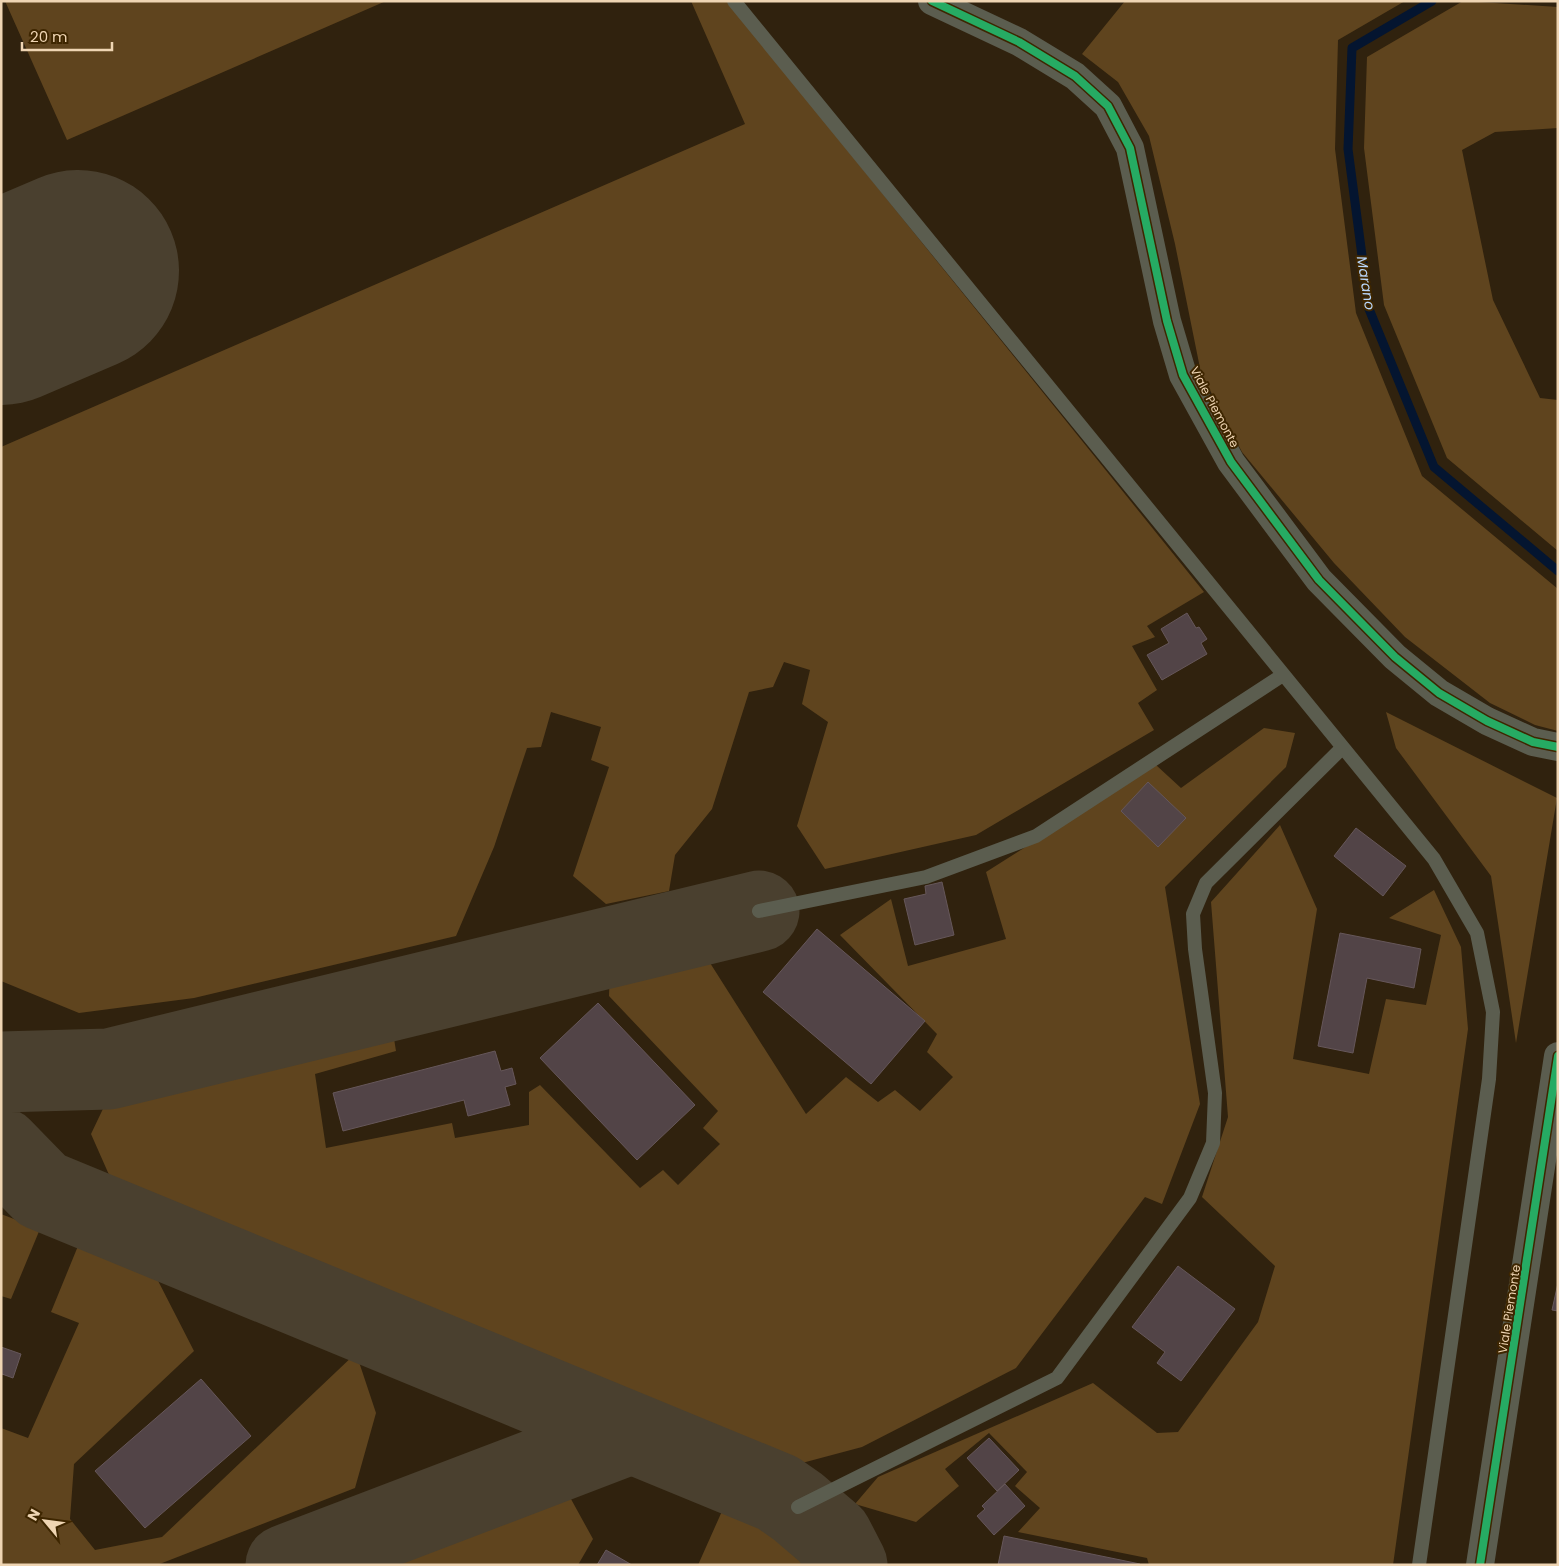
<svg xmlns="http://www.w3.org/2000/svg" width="1559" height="1566" font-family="Poppins,sans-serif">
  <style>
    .green { fill: #5f441e }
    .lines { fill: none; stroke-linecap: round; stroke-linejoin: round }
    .stream { stroke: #041530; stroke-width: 9 }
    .taxiway { stroke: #4a402f; stroke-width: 81 }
    .runway { stroke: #4a402f; stroke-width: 202 }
    .building { fill: #524447; stroke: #66575a }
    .lane { stroke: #5b5d4f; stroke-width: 14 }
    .street { stroke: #5b5d4f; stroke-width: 28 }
    .cycleway-casing { stroke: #3e2600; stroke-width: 11 }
    .cycleway { stroke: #26ab63; stroke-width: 8 }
    .labels { text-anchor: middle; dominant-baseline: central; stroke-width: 4; stroke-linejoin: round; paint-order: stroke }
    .street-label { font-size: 12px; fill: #efd5b3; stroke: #3e2600 }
    .water-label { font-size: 14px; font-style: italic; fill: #b9d6f9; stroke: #3e2600 }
  </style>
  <rect width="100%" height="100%" fill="#30220e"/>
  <path class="green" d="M 5,1 L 386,1 L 67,140 Z
    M 691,1 L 727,1 L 1204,592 L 1147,626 L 1155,637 L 1132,646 L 1157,690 L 1138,703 L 1154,730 L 976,835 L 825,869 L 797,826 L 828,722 L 802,704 L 810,670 L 784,662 L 773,687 L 749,692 L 712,809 L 675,855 L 669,891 L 606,904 L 573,876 L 609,767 L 591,760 L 601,727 L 551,712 L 541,747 L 527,748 L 494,847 L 456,936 L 194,998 L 79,1013 L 1,981 L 1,447 L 745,124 Z
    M 1125,1 L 1405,1 L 1338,40 L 1335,149 L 1356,313 L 1422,476 L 1558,589 L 1558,731 L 1535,725 L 1490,703 L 1405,637 L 1334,563 L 1242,452 L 1201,373 L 1175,244 L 1149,136 L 1118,82 L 1082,54 Z
    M 1463,1 L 1558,7 L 1558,128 L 1495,132 L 1462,150 L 1493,300 L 1540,398 L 1558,400 L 1558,551 L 1447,458 L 1384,305 L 1364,148 L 1367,57 Z
    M 1386,712 L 1557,798 L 1516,1043 L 1491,876 L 1396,748 Z
    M 1264,728 L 1295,733 L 1286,767 L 1165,887 L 1200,1104 L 1162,1204 L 1145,1197 L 1016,1368 L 862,1447 L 802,1463 L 110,1177 L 91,1134 L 111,1092 L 391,1020 L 396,1051 L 315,1074 L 326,1148 L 452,1123 L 455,1138 L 529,1125 L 529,1092 L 540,1085 L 640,1188 L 663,1170 L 678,1185 L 720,1144 L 703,1128 L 718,1111 L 609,996 L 610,968 L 698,944 L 806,1114 L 846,1077 L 878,1102 L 895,1090 L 920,1111 L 953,1077 L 927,1052 L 937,1034 L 840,935 L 891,899 L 908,966 L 1006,939 L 986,872 L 1156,765 L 1181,788 Z
    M 1280,825 L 1317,909 L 1293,1059 L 1369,1074 L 1386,999 L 1426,1005 L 1441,935 L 1389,918 L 1434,890 L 1461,947 L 1468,1029 L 1393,1565 L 1149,1565 L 1147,1558 L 1018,1532 L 1040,1508 L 1015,1486 L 1027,1472 L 989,1433 L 945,1469 L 959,1486 L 916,1522 L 855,1504 L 878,1477 L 1093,1383 L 1157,1433 L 1178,1432 L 1258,1322 L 1275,1266 L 1202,1197 L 1228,1117 L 1211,902 Z
    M 1,1214 L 40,1229 L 11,1299 L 1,1296 Z
    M 78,1246 L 152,1269 L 194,1351 L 74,1464 L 70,1519 L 95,1550 L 162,1537 L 356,1353 L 376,1413 L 355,1488 L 157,1565 L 1,1565 L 1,1428 L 28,1438 L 79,1323 L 51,1312 Z
    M 566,1490 L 593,1539 L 578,1565 L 376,1565 Z
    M 727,1500 L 788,1526 L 813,1565 L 698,1565 Z"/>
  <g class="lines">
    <path class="stream" d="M 1432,1 L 1352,48 L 1348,149 L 1369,309 L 1434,467 L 1558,571"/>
    <path class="taxiway" d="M 1,1072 L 109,1069 L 759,911
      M 1,1148 L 42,1190 L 778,1493 L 798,1507 L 832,1536 L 847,1565
      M 286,1565 L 632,1433"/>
    <path class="runway" d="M 1,304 L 78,271"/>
  </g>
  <path class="building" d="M 1187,613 L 1196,628 L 1199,627 L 1207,639 L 1201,643 L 1207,654 L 1162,680 L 1147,655 L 1169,643 L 1161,629 Z
    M 1148,782 L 1186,818 L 1158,847 L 1121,811 Z
    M 1356,828 L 1406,866 L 1383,896 L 1334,856 Z
    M 942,882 L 954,935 L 915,945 L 904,899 L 926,894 L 925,886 Z
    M 817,929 L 925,1021 L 871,1084 L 763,992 Z
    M 1340,933 L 1421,949 L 1414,988 L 1367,978 L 1353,1053 L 1318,1046 Z
    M 598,1003 L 695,1105 L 637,1160 L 540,1058 Z
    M 495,1051 L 501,1071 L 512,1068 L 516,1084 L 505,1087 L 510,1105 L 468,1116 L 464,1100 L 343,1131 L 333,1093 Z
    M 1178,1266 L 1235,1309 L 1181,1381 L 1157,1363 L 1165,1352 L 1132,1327 Z
    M 1558,1283 L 1558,1311 L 1552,1310 Z
    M 1,1347 L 21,1354 L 13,1378 L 2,1374 L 1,1376 Z
    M 201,1379 L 251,1436 L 145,1528 L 95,1471 Z
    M 989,1438 L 1019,1470 L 997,1491 L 967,1458 Z
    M 1005,1484 L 1025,1506 L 994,1535 L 977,1516 L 985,1509 L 982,1506 Z
    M 1004,1536 L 1140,1564 L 1140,1565 L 998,1565 Z
    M 606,1550 L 632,1565 L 597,1565 Z"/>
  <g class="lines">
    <path class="lane" d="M 734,1 L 1434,859 L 1477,933 L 1493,1012 L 1489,1079 L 1419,1565
      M 759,911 L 926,877 L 1036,836 L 1283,675
      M 798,1507 L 1057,1378 L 1190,1198 L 1213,1143 L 1215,1093 L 1195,949 L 1193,914 L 1206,883 L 1342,748"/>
    <path class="street" d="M 932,1 L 1019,42 L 1075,76 L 1108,106 L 1130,148 L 1167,321 L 1183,375 L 1231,462 L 1319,580 L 1395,657 L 1439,693 L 1487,721 L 1533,742 L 1558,747
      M 1480,1565 L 1558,1056"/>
    <defs>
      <path id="cycleway" d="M 932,1 L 1019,42 L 1075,76 L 1108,106 L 1130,148 L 1167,321 L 1183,375 L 1231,462 L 1319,580 L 1395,657 L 1439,693 L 1487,721 L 1533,742 L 1558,747
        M 1480,1565 L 1558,1056"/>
    </defs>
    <use href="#cycleway" class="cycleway-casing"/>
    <use href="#cycleway" class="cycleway"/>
  </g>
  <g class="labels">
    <g class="street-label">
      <text transform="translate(1215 407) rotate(62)">Viale Piemonte</text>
      <text transform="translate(1509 1309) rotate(-81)">Viale Piemonte</text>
    </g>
    <g class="water-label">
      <text transform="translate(1366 283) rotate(81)">Marano</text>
    </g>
  </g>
  <rect width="1559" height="1566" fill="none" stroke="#efd5b3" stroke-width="5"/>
  <g transform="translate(45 1521) rotate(299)" stroke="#3e2600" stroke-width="4" paint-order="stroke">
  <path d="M0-4L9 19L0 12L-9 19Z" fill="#efd5b3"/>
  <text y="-8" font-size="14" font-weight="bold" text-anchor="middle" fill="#efd5b3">N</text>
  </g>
  <path d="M22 42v8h90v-8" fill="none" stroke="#efd5b3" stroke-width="2.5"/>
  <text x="30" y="42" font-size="15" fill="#efd5b3" stroke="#3e2600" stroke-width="4" paint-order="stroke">20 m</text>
</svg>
